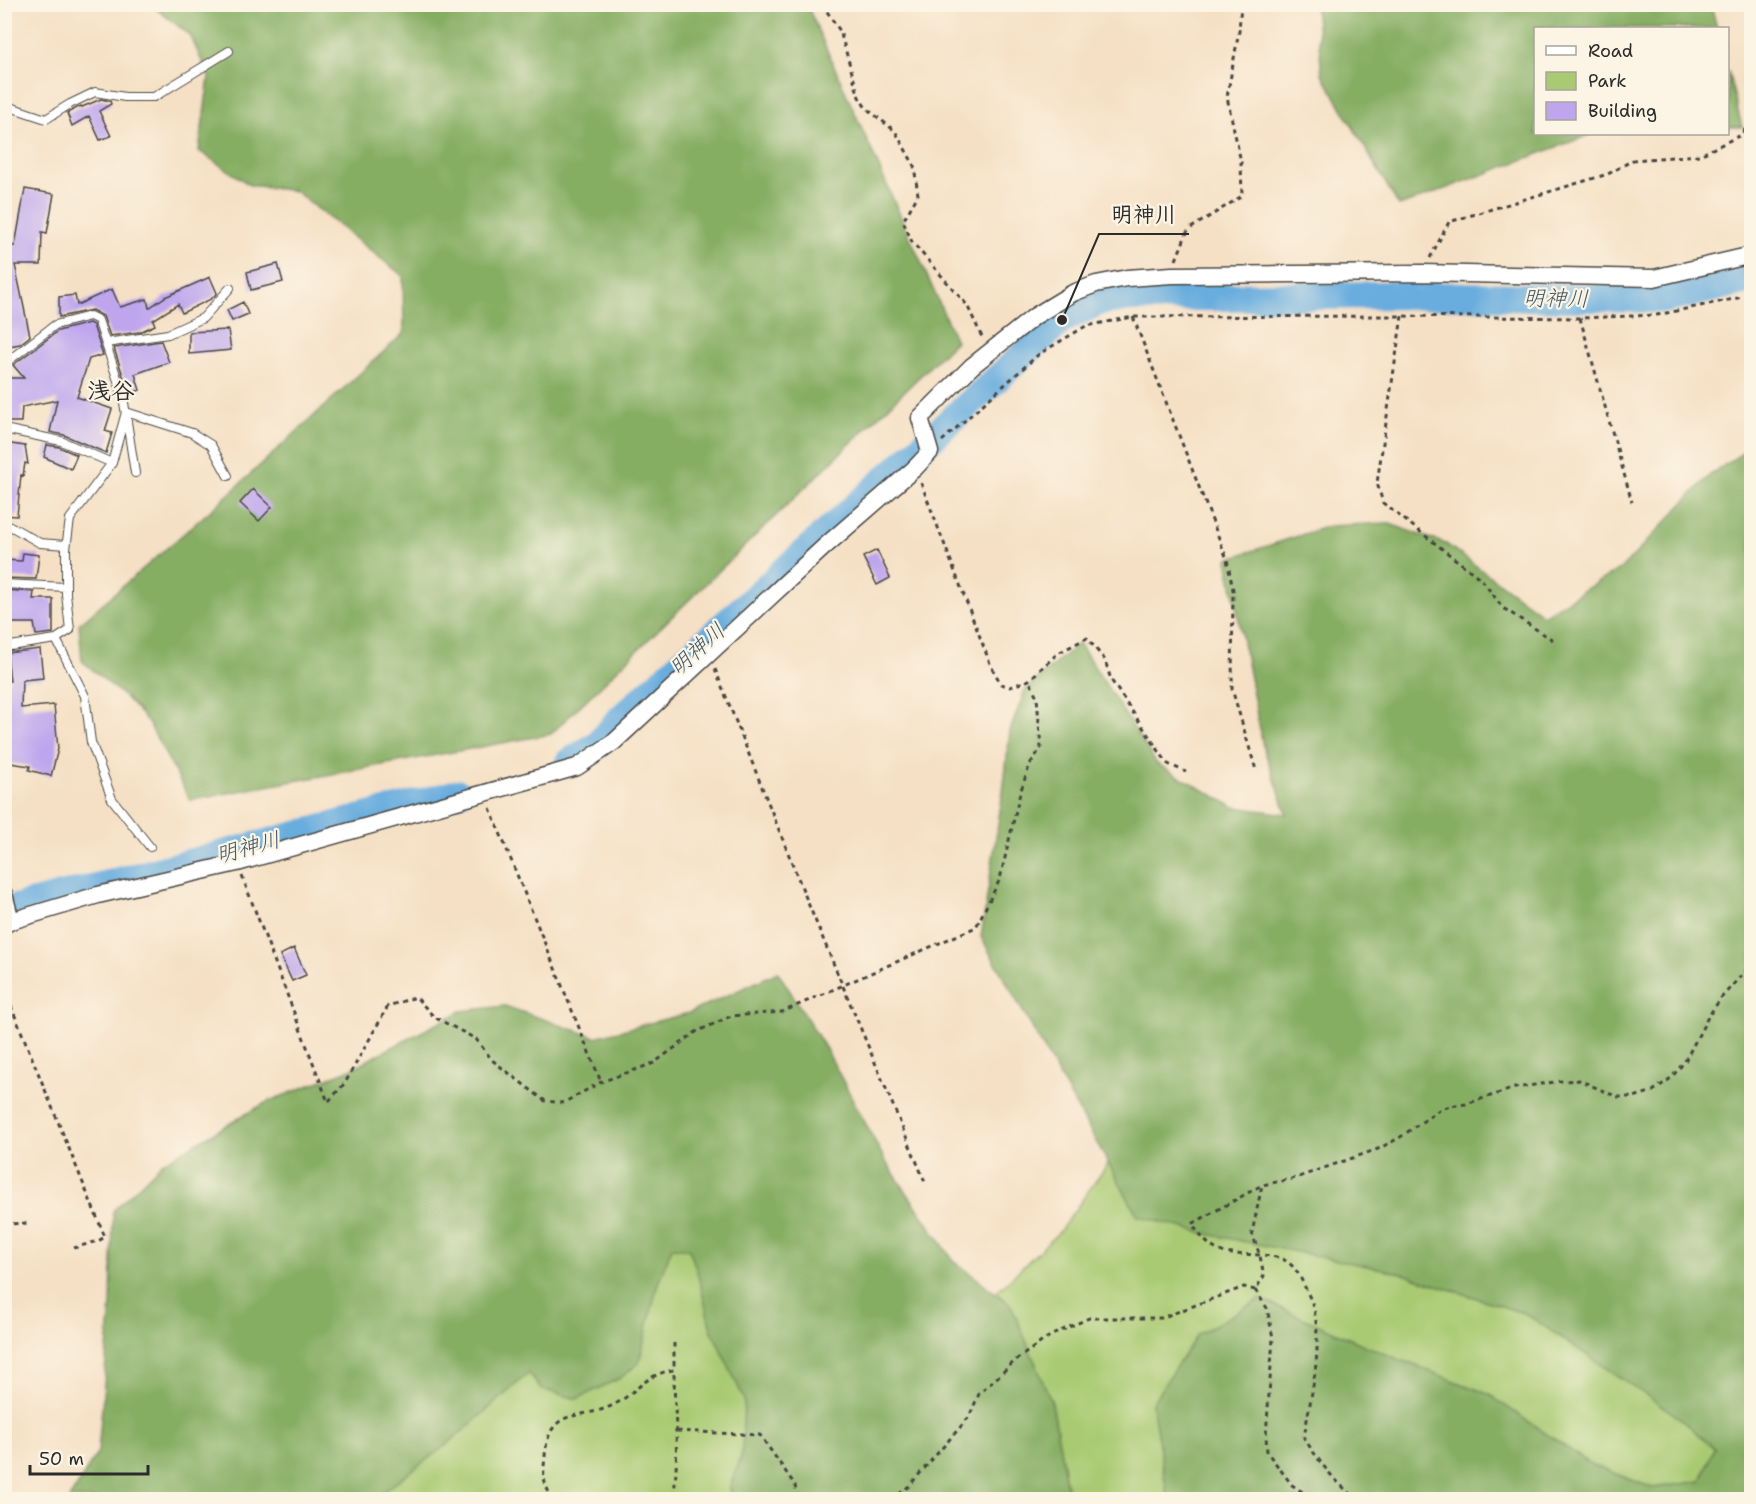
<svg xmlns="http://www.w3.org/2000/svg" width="1756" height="1504" font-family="'Shantell Sans','Klee One',sans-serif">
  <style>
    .green { fill: #a9ca72; stroke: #6a7a4e; stroke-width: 1.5 }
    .forest { fill: #86ae64; stroke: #586c48; stroke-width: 1.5 }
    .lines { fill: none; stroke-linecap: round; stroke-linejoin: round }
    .river { stroke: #69adde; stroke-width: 28 }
    .building { fill: #bea5ee }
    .service-casing { stroke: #494642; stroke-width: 10 }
    .minor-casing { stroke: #494642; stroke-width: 19 }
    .path { stroke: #494642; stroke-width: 3; stroke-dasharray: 4.5 4.5; stroke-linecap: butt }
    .service { stroke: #fff; stroke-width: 8 }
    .minor { stroke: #fff; stroke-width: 16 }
    .labels { text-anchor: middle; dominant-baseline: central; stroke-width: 4.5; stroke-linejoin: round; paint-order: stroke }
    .water-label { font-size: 22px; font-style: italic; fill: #41586a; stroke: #fcf5e5 }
    .quarter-label { font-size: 24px; font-weight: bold; fill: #2b2b2b; stroke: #fcf5e5 }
    .leader { fill: none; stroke: #2b2b2b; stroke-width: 2 }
    .callout-dot { fill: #2b2b2b; stroke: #fcf5e5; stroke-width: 2 }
    .callout-label { font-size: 22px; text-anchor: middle; font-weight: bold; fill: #2b2b2b; stroke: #fcf5e5; stroke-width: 4.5; stroke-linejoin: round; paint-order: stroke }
  </style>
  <rect width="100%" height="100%" fill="#fcf5e5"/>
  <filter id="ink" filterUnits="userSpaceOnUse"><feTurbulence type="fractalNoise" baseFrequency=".0167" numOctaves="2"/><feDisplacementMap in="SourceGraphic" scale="12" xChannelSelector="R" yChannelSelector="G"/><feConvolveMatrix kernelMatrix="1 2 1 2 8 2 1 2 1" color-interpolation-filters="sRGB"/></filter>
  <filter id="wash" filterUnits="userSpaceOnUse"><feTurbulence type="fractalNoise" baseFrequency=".008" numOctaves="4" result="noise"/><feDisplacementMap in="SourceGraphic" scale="24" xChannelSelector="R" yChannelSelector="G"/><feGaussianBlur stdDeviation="1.35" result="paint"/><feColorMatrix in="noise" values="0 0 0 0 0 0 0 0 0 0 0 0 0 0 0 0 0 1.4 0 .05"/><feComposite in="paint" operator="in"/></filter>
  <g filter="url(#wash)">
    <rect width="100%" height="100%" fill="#f5e0c5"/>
    <path class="green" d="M 1398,972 L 1751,1499 L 229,1500 L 661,1140 L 906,1379 L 1060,1231 L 1154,1099 Z"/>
    <path class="forest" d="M 151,5 L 807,5 L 956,341 L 551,734 L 190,800 L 148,722 L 127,699 L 82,661 L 79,624 L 218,504 L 404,333 L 403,276 L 295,191 L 250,185 L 199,151 L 209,77 L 190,35 Z
      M 1315,5 L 1711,5 L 1717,28 L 1536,28 L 1536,134 L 1592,134 L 1399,206 L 1322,74 Z
      M 1728,71 L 1742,127 L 1728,127 Z
      M 1751,447 L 1751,1499 L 1168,1499 L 1152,1403 L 1197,1335 L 1260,1299 L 1373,1349 L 1488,1394 L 1592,1465 L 1653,1488 L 1701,1481 L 1714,1448 L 1681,1419 L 1526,1314 L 1397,1272 L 1207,1234 L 1138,1216 L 981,937 L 1004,784 L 1010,731 L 1025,690 L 1079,643 L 1157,764 L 1234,807 L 1287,814 L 1263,746 L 1227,559 L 1329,526 L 1387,523 L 1446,544 L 1543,615 L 1623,567 L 1710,475 Z
      M 778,972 L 826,1049 L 886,1162 L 953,1260 L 1011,1305 L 1052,1403 L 1069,1499 L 732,1499 L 730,1487 L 742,1454 L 744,1399 L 711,1329 L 697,1271 L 689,1249 L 672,1247 L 657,1286 L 639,1363 L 620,1378 L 577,1399 L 541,1389 L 529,1373 L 449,1443 L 382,1493 L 378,1499 L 69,1499 L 98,1452 L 111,1305 L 113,1211 L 163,1162 L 267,1102 L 351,1069 L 461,1011 L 505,1006 L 595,1037 L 689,1013 Z"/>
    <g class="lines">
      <path class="river" d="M 569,762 L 597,745 L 621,718 L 1062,320 L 1100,301 L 1131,298 L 1385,295 L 1667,299 L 1752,279
        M 4,911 L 458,793"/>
    </g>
    <g id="blocks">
      <path class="building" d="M 101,99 L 110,101 L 111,104 L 99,111 L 111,136 L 100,140 L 89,116 L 72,126 L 67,113 L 81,106 L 82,107 Z
        M 25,189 L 54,194 L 47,233 L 42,232 L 41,265 L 15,265 L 30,336 L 20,344 L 4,347 L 4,242 L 10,242 L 11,246 L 15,246 Z
        M 278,264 L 283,282 L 251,290 L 247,272 Z
        M 210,277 L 217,293 L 211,299 L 182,313 L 178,304 L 153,320 L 155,325 L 140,332 L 110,336 L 103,316 L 92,310 L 59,317 L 59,297 L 75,295 L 77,305 L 112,289 L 120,307 L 147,299 L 149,308 L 165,297 Z
        M 243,302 L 248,314 L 232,321 L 227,310 Z
        M 89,323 L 93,325 L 103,355 L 89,359 L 77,397 L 112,409 L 105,431 L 112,433 L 106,453 L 64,435 L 50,432 L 57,400 L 22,407 L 21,422 L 6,422 L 7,378 L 24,378 L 13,365 L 58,331 Z
        M 228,330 L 231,350 L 189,354 L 189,332 Z
        M 161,341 L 169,362 L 135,374 L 140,390 L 135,392 L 130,397 L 114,348 Z
        M 4,443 L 25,446 L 28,464 L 25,463 L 23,476 L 21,475 L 17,516 L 4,515 Z
        M 47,445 L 59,447 L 77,455 L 71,469 L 44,457 Z
        M 253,489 L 272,507 L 259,521 L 240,503 Z
        M 877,550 L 890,578 L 877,585 L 863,557 Z
        M 23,553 L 39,555 L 36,579 L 4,578 L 4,560 L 22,561 Z
        M 4,590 L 34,592 L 33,599 L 53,599 L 53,633 L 36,635 L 34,623 L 4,623 Z
        M 40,649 L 43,678 L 22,680 L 21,708 L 54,705 L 58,749 L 51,776 L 29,770 L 30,766 L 4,762 L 4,681 L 10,681 L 7,653 Z
        M 294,948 L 306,975 L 292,981 L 280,955 Z"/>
    </g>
  </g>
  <g filter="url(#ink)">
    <use href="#blocks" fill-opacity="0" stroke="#494642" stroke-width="1.5"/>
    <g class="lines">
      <defs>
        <path id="service" d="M 4,105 L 46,119 L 70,104 L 95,92 L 125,97 L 154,97 L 229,51
          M 106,343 L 168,334 L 203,318 L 230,288
          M 4,364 L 55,325 L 90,316 L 98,320 L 123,396 L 135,473
          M 4,429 L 61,441 L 112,463
          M 4,526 L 12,527 L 40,543 L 66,545
          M 4,584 L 66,587
          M 56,639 L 70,630 L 66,594 L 66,549 L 70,519 L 112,463 L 126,412 L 192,433 L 211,445 L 228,476
          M 4,647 L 56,639 L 85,696 L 91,742 L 112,799 L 150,847"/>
        <path id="minor" d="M 4,894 L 11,921
          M 4,925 L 11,921 L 98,895 L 237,863 L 577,767 L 614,742 L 824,547 L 915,468 L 930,452 L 920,418 L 972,366 L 1035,316 L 1073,293 L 1096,284 L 1127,278 L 1172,275 L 1422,273 L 1654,278 L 1752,255"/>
      </defs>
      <use href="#service" class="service-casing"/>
      <use href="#minor" class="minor-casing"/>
      <path class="path" d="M 822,4 L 840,31 L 859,97 L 866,108 L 895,131 L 914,165 L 918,195 L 903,221 L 912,242 L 967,305 L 982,337
        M 1430,258 L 1449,222 L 1608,174 L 1633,160 L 1700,155 L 1741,135 L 1752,119
        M 1176,260 L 1188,230 L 1242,196 L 1241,162 L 1227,97 L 1239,31 L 1241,4
        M 1402,316 L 1377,483 L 1383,503 L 1481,579 L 1503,608 L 1556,642
        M 1133,317 L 1227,559 L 1233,590 L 1232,689 L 1256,770
        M 1580,318 L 1632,502
        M 942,441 L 1039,354 L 1086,326 L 1133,317 L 1394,316 L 1580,318 L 1657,315 L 1752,295
        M 921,483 L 991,666 L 1001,684 L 1010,687 L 1029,680 L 1058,653 L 1087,638 L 1105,660 L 1111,680 L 1159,751 L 1168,764 L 1186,772
        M 715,669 L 808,903 L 926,1184
        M 490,808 L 601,1082
        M 242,876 L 328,1102 L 345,1083 L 388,1006 L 416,997 L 434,1017 L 476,1039 L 492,1060 L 545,1101 L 563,1103 L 601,1082 L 654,1063 L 696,1032 L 731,1016 L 782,1012 L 976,927 L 1000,879 L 1020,793 L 1030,764 L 1041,748 L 1037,697 L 1029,680
        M 4,989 L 105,1237 L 98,1241 L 74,1248
        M 4,1224 L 31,1223
        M 1255,1290 L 1267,1308 L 1273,1338 L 1266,1436 L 1267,1452 L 1292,1485 L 1314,1500
        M 674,1343 L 674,1370
        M 677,1431 L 760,1435 L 795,1485 L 797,1500
        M 553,1500 C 542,1480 543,1477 545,1456 C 549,1403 583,1422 615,1404 C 639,1391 645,1374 674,1370 C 674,1413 680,1456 673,1500
        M 892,1500 L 909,1486 L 969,1417 L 979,1394 L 1017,1359 L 1050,1336 L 1089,1318 L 1161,1318 L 1244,1287 L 1255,1290 L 1264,1276 L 1260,1256 L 1252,1233 L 1262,1185
        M 1359,1500 C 1334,1482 1321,1464 1304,1438 C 1310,1398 1322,1356 1315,1315 C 1314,1305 1308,1294 1304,1285 C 1298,1272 1291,1260 1276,1257 C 1233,1249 1221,1267 1192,1224 L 1262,1185 L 1296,1178 L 1378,1149 L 1399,1138 L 1439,1110 L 1450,1106 L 1466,1104 L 1515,1088 L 1561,1081 L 1579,1080 L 1617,1097 L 1634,1097 L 1653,1091 L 1671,1078 L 1685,1061 L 1708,1017 L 1721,998 L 1752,964"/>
      <use href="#service" class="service"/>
      <use href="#minor" class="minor"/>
    </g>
  </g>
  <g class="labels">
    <g class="water-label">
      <text transform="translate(1556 298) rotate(1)">明神川</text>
      <text transform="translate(697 649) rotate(-42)">明神川</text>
      <text transform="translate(248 847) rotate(-15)">明神川</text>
    </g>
    <g class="quarter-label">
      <text x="111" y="391">浅谷</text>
    </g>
  </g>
  <path class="leader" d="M1062 320L1099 234H1189"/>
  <circle class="callout-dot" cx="1062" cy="320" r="6"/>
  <g class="callout-label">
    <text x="1144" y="222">明神川</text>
  </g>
  <rect width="1756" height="1504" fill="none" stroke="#fcf5e5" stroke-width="24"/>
  <rect x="1534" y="27" width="195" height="108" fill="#fcf5e5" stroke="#a8a49b" stroke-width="1.5"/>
  <rect x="1546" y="46" width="30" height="9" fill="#ffffff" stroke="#a8a49b" stroke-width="1.5"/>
  <text x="1588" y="57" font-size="18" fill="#2b2b2b">Road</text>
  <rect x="1546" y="72" width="30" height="18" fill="#a9ca72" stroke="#a8a49b" stroke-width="1.5"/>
  <text x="1588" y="87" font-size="18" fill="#2b2b2b">Park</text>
  <rect x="1546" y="102" width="30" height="18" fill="#bea5ee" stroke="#a8a49b" stroke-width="1.5"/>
  <text x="1588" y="117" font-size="18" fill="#2b2b2b">Building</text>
  <path d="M30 1465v9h118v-9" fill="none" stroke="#2b2b2b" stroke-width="3"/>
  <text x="39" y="1465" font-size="18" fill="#2b2b2b" stroke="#fcf5e5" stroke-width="4.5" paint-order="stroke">50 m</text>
</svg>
